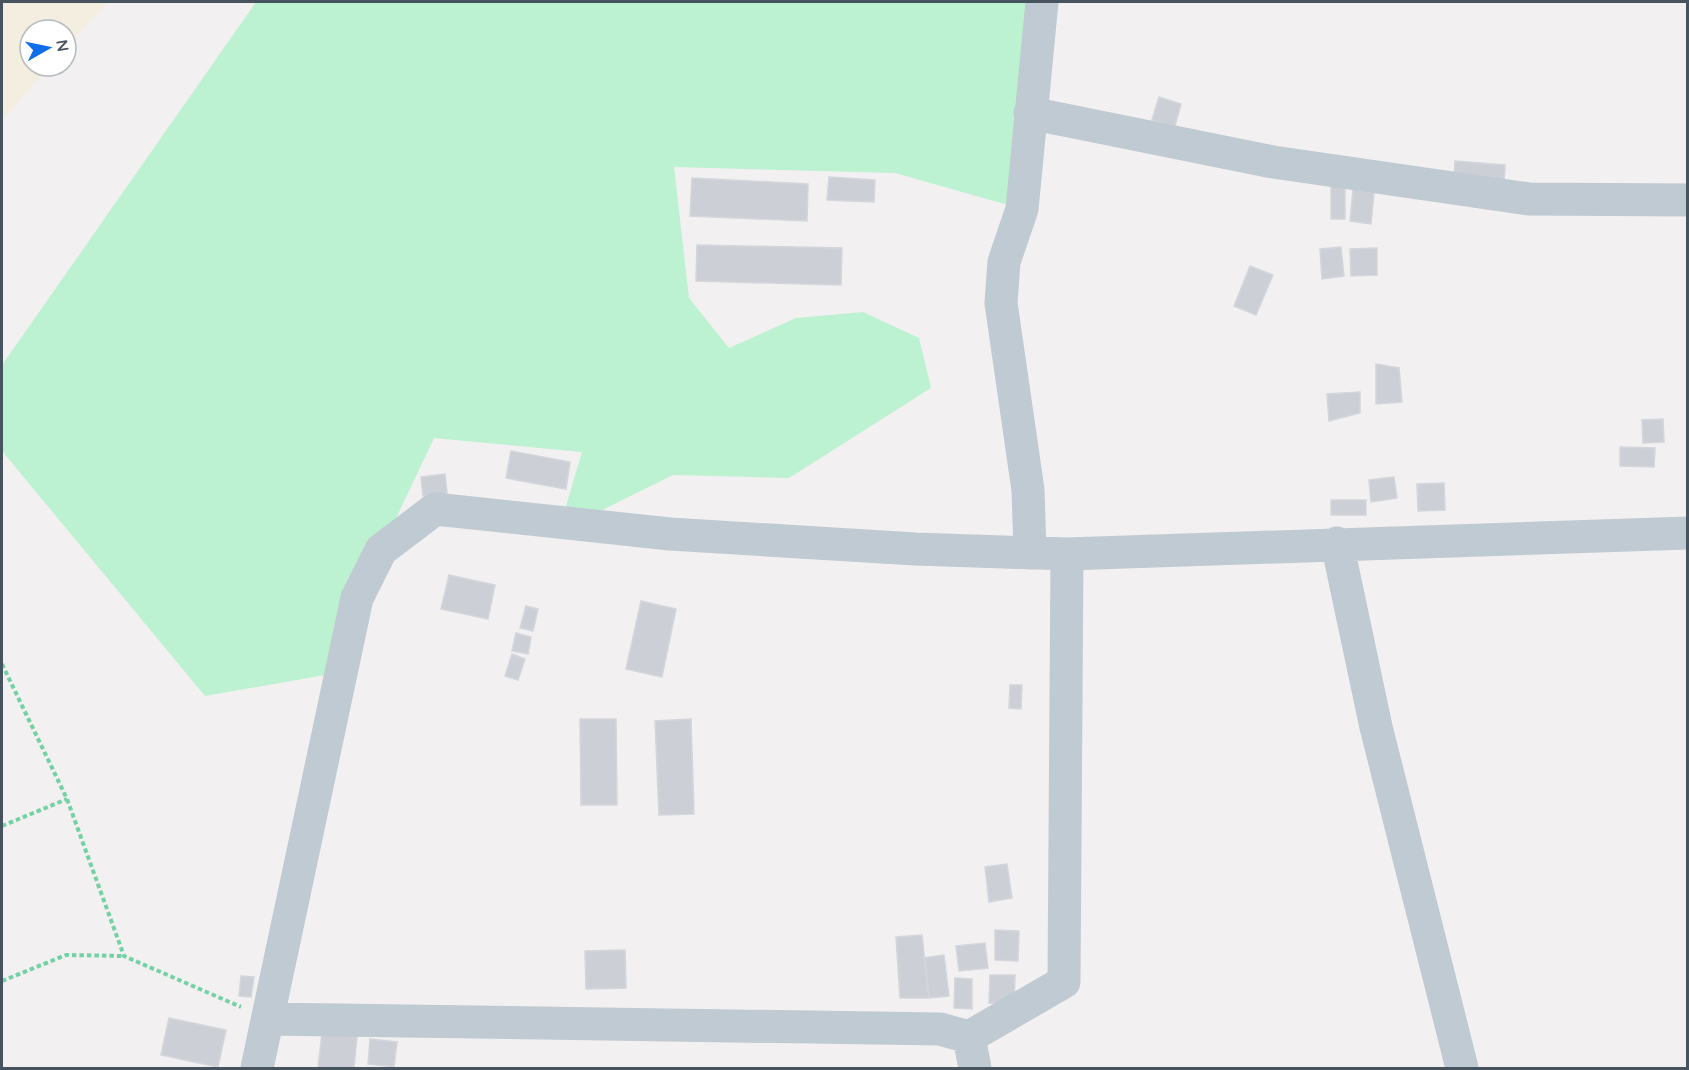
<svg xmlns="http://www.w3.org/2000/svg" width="1689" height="1070" font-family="Quicksand,sans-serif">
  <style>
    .green { fill: #bcf2d1 }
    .sand { fill: #f4eee0 }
    .building { fill: #cccfd5; stroke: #d3d6dc; stroke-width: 1.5 }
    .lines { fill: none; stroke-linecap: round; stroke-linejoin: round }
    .path { stroke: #72d2a3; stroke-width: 4; stroke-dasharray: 4.5 3; stroke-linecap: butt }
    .minor { stroke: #c0cad2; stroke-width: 33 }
  </style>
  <rect width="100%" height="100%" fill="#f2f0f0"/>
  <path class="green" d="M 256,2 L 1042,2 L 1022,209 L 895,173 L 674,167 L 689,298 L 729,348 L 796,318 L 863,312 L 919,338 L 931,388 L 789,478 L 673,475 L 596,513 L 561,523 L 582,452 L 434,438 L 381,550 L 342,672 L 205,696 L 2,451 L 2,365 Z"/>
  <path class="sand" d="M 2,2 L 108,2 L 66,48 L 66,30 L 30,30 L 30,66 L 50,66 L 2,120 Z"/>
  <path class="building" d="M 1159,97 L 1181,104 L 1175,126 L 1152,120 Z
    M 1455,161 L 1505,165 L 1504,182 L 1454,178 Z
    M 829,177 L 875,180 L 874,202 L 827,200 Z
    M 692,178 L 808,184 L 807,221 L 690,216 Z
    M 1331,186 L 1345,186 L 1345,219 L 1331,219 Z
    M 1353,190 L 1374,193 L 1371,224 L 1350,221 Z
    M 697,245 L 842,248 L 841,285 L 696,281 Z
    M 1341,247 L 1344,276 L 1322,279 L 1320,249 Z
    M 1377,248 L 1377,275 L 1351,276 L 1350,249 Z
    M 1250,266 L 1273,275 L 1256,315 L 1234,306 Z
    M 1376,364 L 1399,368 L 1402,402 L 1376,404 Z
    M 1360,392 L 1360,413 L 1329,421 L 1327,394 Z
    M 1663,419 L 1664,442 L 1643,443 L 1642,420 Z
    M 1620,447 L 1655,448 L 1654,467 L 1620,466 Z
    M 511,451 L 570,462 L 566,489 L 506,478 Z
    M 445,474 L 447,493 L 423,496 L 421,477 Z
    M 1394,477 L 1397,498 L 1371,502 L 1369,480 Z
    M 1444,483 L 1445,510 L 1418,511 L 1417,484 Z
    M 1331,500 L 1366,500 L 1366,515 L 1331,515 Z
    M 449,575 L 495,585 L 488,619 L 441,609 Z
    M 641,601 L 676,609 L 662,677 L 626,669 Z
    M 526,606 L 538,609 L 533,631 L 520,628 Z
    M 516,633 L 531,637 L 528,654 L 512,651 Z
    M 512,654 L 525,659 L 518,680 L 505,676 Z
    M 1010,685 L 1022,685 L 1021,709 L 1009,708 Z
    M 580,719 L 616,719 L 617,805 L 581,805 Z
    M 691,719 L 694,814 L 659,815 L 655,721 Z
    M 1007,864 L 1012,898 L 989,902 L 985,867 Z
    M 995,930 L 1019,931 L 1018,961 L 995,960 Z
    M 922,935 L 929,998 L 900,998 L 896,937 Z
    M 985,943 L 988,968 L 959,971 L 956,946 Z
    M 625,950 L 626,988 L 586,989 L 585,951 Z
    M 944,955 L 949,996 L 929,998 L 924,958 Z
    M 990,975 L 1015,975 L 1014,1004 L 989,1003 Z
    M 241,976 L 254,977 L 251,997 L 239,996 Z
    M 955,978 L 972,979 L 972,1009 L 954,1008 Z
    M 169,1018 L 226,1030 L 218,1067 L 161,1055 Z
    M 322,1033 L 357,1036 L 354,1068 L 318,1068 Z
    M 370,1039 L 397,1042 L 394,1067 L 368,1064 Z"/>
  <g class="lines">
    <path class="path" d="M 2,664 L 67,799 L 124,956 L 241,1007
      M 2,826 L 67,799
      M 2,981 L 66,955 L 124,956"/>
    <path class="minor" d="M 1030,113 L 1273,162 L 1529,199 L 1688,200
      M 1337,543 L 1376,727 L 1462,1068
      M 1030,553 L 1028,490 L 1001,303 L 1004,262 L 1022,209 L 1042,2
      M 269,1019 L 940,1029 L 969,1037
      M 257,1068 L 357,598 L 381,550 L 435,509 L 670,534 L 915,549 L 1067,554 L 1688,533
      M 975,1068 L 969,1037 L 1064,982 L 1067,554"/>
  </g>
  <rect width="1689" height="1070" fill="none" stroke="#47535e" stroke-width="6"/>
  <g transform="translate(48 48) rotate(81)"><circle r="28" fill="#ffffff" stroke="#b5babf" stroke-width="1.5"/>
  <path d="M0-4.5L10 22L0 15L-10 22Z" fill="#0f6eec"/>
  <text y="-9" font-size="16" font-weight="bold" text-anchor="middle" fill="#47535e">N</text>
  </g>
</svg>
